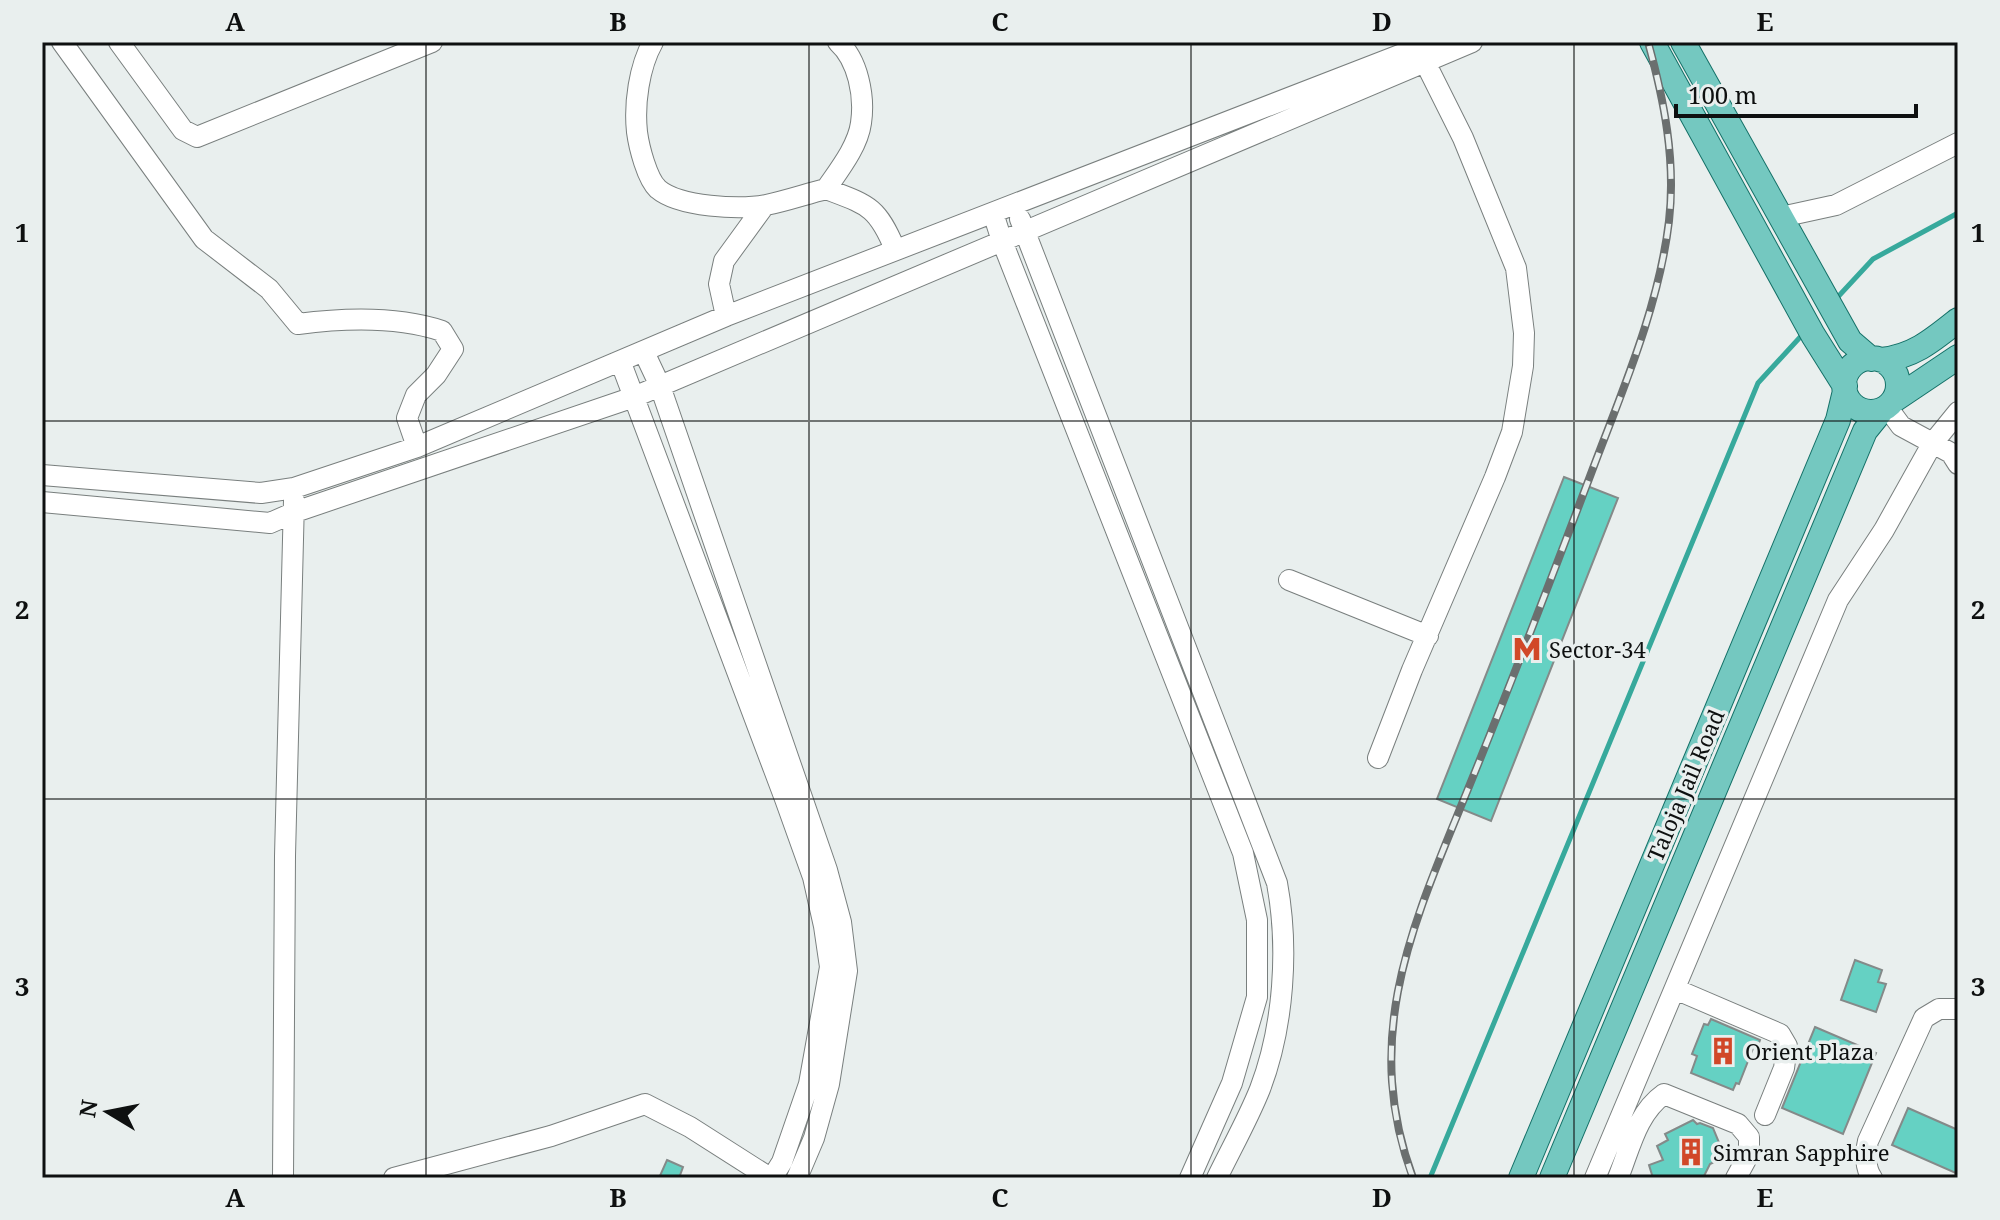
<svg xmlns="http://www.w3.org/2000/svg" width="2000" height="1220" font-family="'Noto Serif',serif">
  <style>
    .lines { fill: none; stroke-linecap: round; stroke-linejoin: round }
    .stream { stroke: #37a99c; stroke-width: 5 }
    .building { fill: #65d1c3; stroke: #848a89; stroke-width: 2 }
    .minor-casing { stroke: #797f7e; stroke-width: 22 }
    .major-casing { stroke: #147067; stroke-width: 26 }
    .minor { stroke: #fff; stroke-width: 20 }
    .major { stroke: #74c8c0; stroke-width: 24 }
    .rail-casing { stroke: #6b6f6f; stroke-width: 8 }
    .rail { stroke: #e9efee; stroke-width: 5; stroke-dasharray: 15; stroke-linecap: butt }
    .grid { fill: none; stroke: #0e1010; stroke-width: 2; stroke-opacity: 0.55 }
    .labels { text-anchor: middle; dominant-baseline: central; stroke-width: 7; stroke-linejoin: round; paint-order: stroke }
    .poi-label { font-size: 22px; fill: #0e1010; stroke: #e9efee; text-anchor: start }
    .street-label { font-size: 22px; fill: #0e1010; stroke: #e9efee }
    .neatline { fill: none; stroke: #0e1010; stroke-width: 3 }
    .grid-label { font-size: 26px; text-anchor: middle; font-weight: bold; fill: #0e1010 }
  </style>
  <rect width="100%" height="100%" fill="#e9efee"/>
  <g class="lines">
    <path class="stream" d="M 1835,300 L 1873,259 L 1958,213
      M 1430,1178 L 1758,383 L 1803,334"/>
  </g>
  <path class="building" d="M 1564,477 L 1618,498 L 1491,821 L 1437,799 Z
    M 1855,960 L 1882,970 L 1878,982 L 1886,984 L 1876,1012 L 1841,1000 Z
    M 1711,1019 L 1760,1040 L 1757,1048 L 1754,1046 L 1739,1084 L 1736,1083 L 1733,1090 L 1691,1073 L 1697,1056 L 1692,1054 L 1704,1024 L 1708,1025 Z
    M 1815,1027 L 1876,1053 L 1843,1134 L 1782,1108 Z
    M 1908,1108 L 1958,1130 L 1958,1174 L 1892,1145 Z
    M 1693,1120 L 1697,1124 L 1700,1123 L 1713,1128 L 1725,1157 L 1710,1164 L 1703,1178 L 1653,1178 L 1649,1165 L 1663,1160 L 1657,1146 L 1668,1140 L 1665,1134 Z
    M 667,1160 L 683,1167 L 679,1178 L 659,1178 Z"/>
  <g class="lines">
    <defs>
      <path id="minor" d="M 62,42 L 204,239 L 269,289 L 298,324 C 344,318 397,316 442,331 L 453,349 L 436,375 L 416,395 L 407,418 L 417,447
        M 119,42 L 183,130 L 197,137 L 432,42
        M 653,42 C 639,67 634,104 637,132 C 639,147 647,179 658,189 C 679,207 740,210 766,205 C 786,201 806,194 826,189 C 839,170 858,146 861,123 C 865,96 858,60 838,42
        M 826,189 C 868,205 877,206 895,249
        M 993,213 L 1002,241 L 1243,853 L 1257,920 L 1257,997 L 1232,1083 L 1190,1178
        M 1781,217 L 1836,205 L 1958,143
        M 1020,219 L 1277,883 C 1289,948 1284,1026 1260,1089 C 1248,1119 1231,1149 1217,1178
        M 726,316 L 719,284 L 724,261 L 764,206
        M 644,352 L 660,386 L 827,870 L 841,922 L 847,971 L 829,1084 L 814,1138 L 797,1178
        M 621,363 L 785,799 L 813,877 L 824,926 L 830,967 L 809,1084 L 782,1162 L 772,1178
        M 1887,407 L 1901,426 L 1951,453 L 1958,464
        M 42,475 L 261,493 L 294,488 L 417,447 L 726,316 L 1433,42
        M 42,502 L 270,523 L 295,512 L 634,397 L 1472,42
        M 1289,580 L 1428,636
        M 1378,758 L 1412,670 L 1495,477 L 1512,432 L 1523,366 L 1524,333 L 1516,268 L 1463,138 L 1426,64 L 1423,51
        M 1675,989 L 1780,1034 L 1787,1046 L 1784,1068 L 1765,1115
        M 283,1178 L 285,856 L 294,500
        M 394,1178 L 551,1136 L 645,1104 L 690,1127 L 770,1178
        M 1595,1178 L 1838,600 L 1884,530 L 1932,444 L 1958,412
        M 1618,1178 C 1630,1148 1637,1113 1664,1094 L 1738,1124 L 1749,1137 L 1749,1154 L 1736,1178
        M 1872,1178 C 1865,1168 1865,1153 1868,1141 L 1924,1018 L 1939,1009 L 1958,1009"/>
      <path id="major" d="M 1652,42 L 1813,335 L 1845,386
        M 1683,42 L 1850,341 L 1871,359
        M1844 385a27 27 0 1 1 54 0a27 27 0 1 1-54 0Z
        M 1881,360 C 1913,357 1933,340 1958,320
        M 1894,400 L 1958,357
        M 1521,1178 L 1838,420 L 1845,391
        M 1552,1178 L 1865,431 L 1882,410"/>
    </defs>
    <use href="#minor" class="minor-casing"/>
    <use href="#major" class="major-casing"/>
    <use href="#minor" class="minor"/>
    <use href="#major" class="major"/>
    <defs>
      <path id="rail" d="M 1413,1178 C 1360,1034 1414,922 1468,789 C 1512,681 1554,572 1595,463 C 1625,384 1659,305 1669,221 C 1676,160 1664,100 1648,42"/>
    </defs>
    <use href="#rail" class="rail-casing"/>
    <use href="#rail" class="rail"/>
  </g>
  <path class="grid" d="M 426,42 L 426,1178M 809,42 L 809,1178M 1191,42 L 1191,1178M 1574,42 L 1574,1178M 42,421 L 1958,421M 42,799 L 1958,799"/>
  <defs>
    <symbol id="metro-bare" viewBox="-9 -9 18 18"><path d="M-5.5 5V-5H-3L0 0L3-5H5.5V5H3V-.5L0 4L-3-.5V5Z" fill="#d14728" stroke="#e9efee" stroke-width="2.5" paint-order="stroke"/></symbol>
    <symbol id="building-bare" viewBox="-9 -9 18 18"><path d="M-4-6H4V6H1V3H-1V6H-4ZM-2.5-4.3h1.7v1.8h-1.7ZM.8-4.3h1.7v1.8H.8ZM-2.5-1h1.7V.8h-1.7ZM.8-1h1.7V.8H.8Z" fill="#d14728" stroke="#e9efee" stroke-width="2.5" paint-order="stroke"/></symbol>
  </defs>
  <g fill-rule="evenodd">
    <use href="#metro-bare" x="1507" y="629" width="40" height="40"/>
    <use href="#building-bare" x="1703" y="1031" width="40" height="40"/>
    <use href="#building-bare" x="1671" y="1132" width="40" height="40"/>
  </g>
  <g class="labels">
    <g class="poi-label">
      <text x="1549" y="649">Sector-34</text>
      <text x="1745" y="1051">Orient Plaza</text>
      <text x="1713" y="1152">Simran Sapphire</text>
    </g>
    <g class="street-label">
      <text transform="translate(1685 785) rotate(-67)">Taloja Jail Road</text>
    </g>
  </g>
  <rect width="2000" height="1220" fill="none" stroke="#e9efee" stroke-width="88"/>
  <g transform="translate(108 1112) rotate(280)" stroke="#e9efee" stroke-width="6" paint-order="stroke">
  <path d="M0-6L14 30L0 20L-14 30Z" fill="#0e1010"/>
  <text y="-12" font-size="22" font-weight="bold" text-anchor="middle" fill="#0e1010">N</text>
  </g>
  <path d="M1676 104v12h240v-12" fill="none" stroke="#0e1010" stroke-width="4"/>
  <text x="1688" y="104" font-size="24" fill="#0e1010" stroke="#e9efee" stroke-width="6" paint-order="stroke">100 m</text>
  <rect x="44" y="44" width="1912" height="1132" class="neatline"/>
  <g class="grid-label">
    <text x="235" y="31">A</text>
    <text x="618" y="31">B</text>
    <text x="1000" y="31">C</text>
    <text x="1382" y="31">D</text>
    <text x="1765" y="31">E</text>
    <text x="22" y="242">1</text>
    <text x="1978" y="242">1</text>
    <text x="22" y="619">2</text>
    <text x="1978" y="619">2</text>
    <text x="22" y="996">3</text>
    <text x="1978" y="996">3</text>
    <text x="235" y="1207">A</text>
    <text x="618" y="1207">B</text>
    <text x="1000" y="1207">C</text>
    <text x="1382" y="1207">D</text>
    <text x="1765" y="1207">E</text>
  </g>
</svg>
